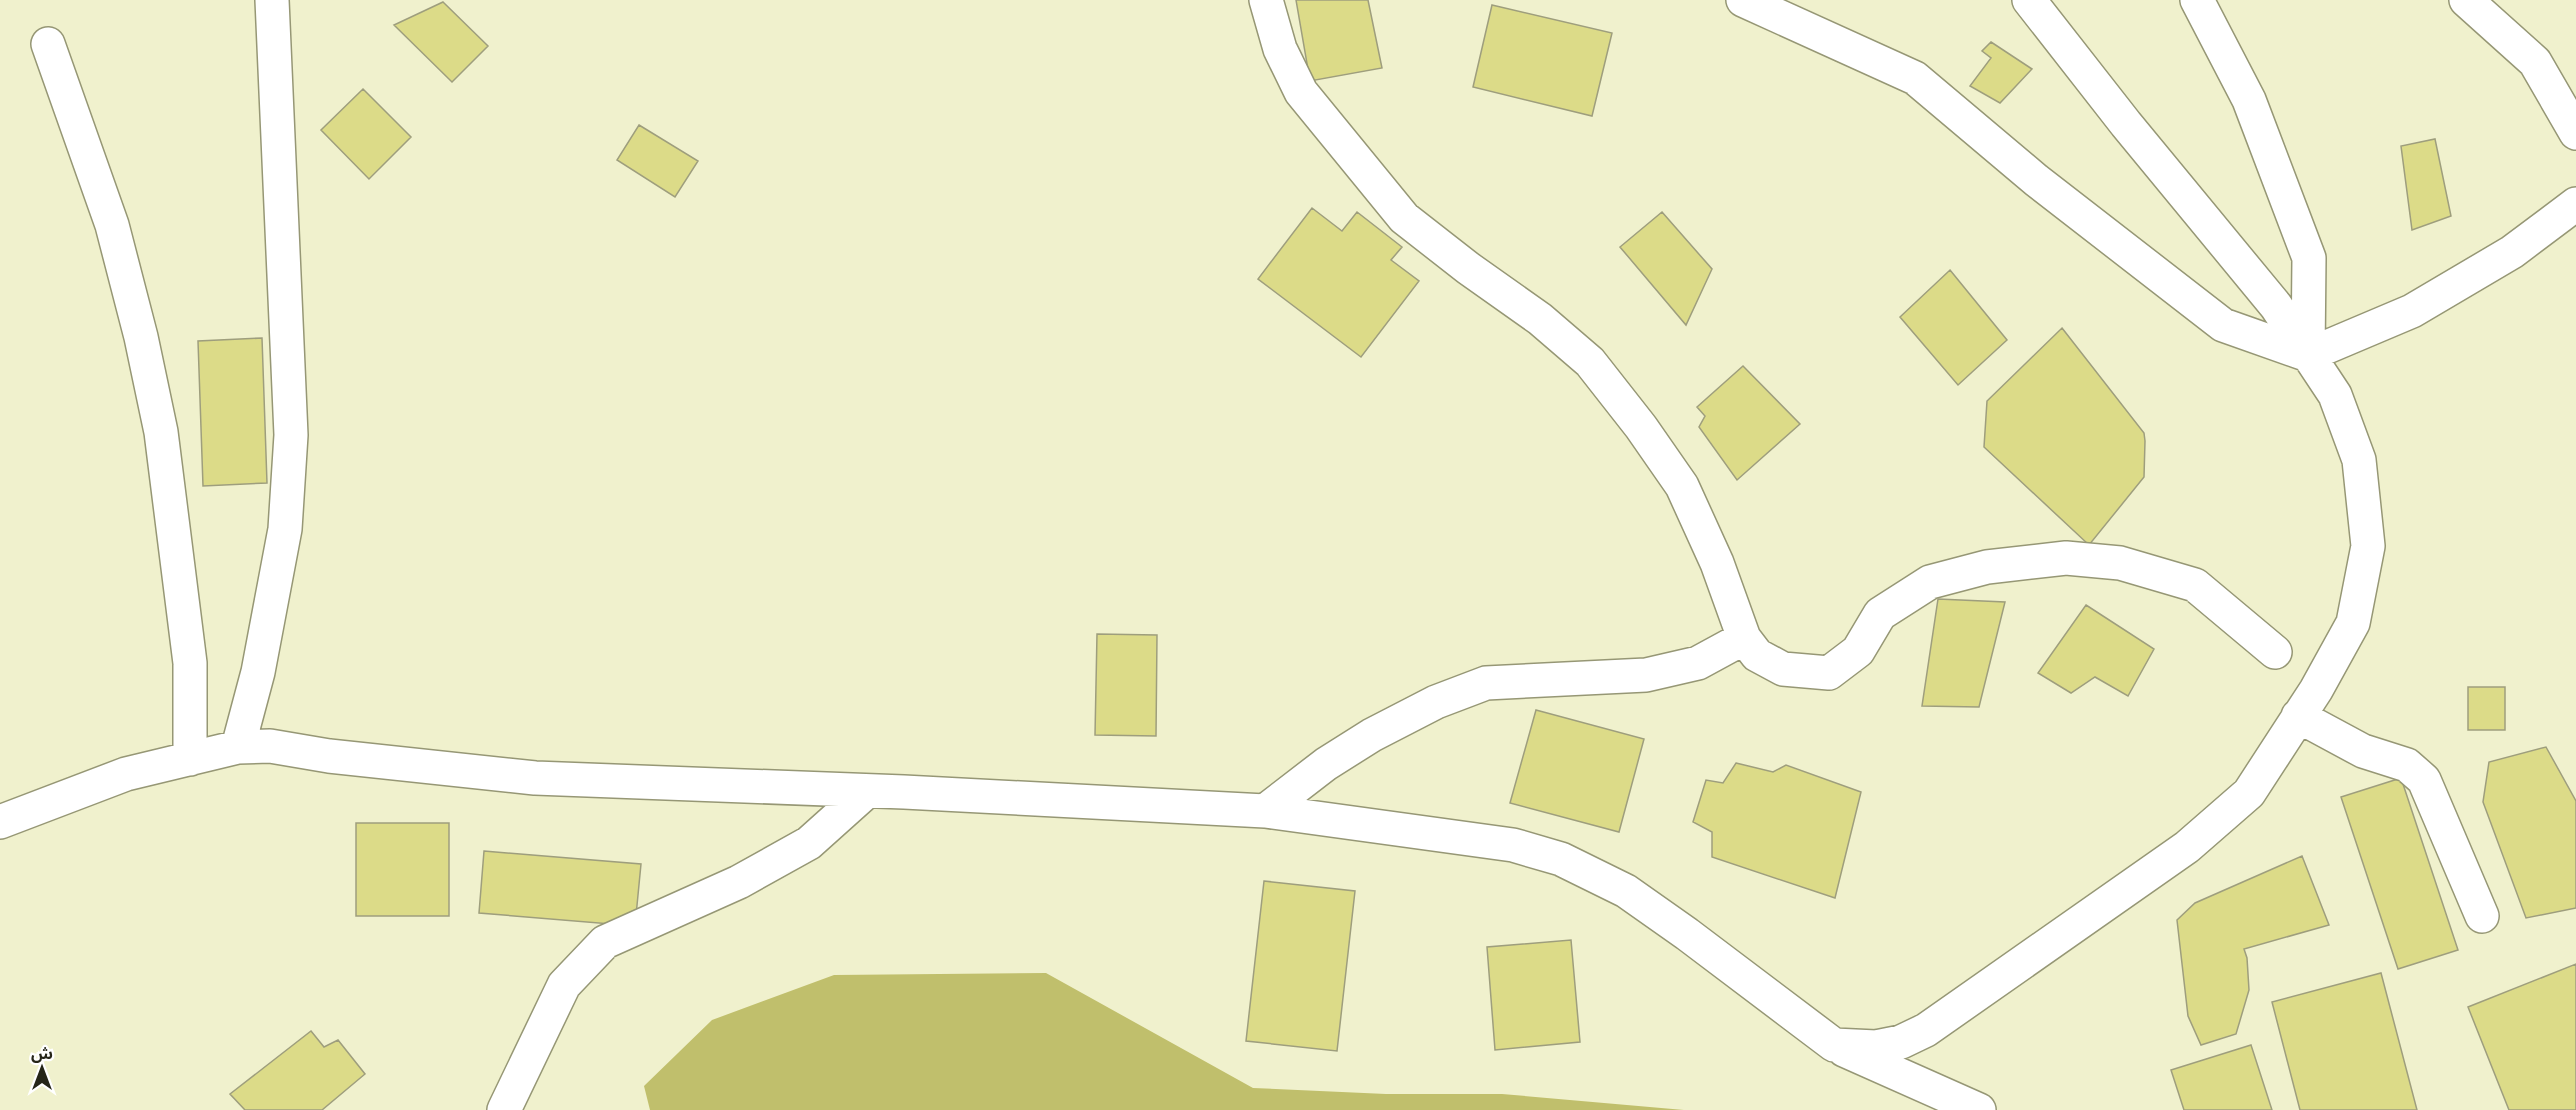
<svg xmlns="http://www.w3.org/2000/svg" width="2576" height="1110" font-family="'Alegreya Sans','Noto Sans Arabic',sans-serif">
  <style>
    .forest { fill: #c0bf6c }
    .building { fill: #dcdb88; stroke: #9e9e7d; stroke-width: 1.5 }
    .lines { fill: none; stroke-linecap: round; stroke-linejoin: round }
    .minor-casing { stroke: #969775; stroke-width: 36 }
    .minor { stroke: #fff; stroke-width: 33 }
  </style>
  <rect width="100%" height="100%" fill="#f0f1cd"/>
  <path class="forest" d="M 1046,973 L 1253,1088 L 1386,1094 L 1502,1094 L 1684,1110 L 650,1110 L 644,1086 L 712,1020 L 834,975 Z"/>
  <path class="building" d="M 1296,0 L 1368,0 L 1382,68 L 1310,81 Z
    M 443,2 L 488,46 L 452,82 L 394,25 Z
    M 1492,5 L 1612,33 L 1592,116 L 1473,87 Z
    M 1991,42 L 2032,69 L 2000,103 L 1970,86 L 1991,58 L 1982,51 Z
    M 363,89 L 411,137 L 369,179 L 321,130 Z
    M 639,125 L 698,161 L 675,197 L 617,160 Z
    M 2435,139 L 2451,216 L 2412,230 L 2401,146 Z
    M 1312,208 L 1342,231 L 1357,212 L 1402,247 L 1391,260 L 1419,281 L 1361,357 L 1258,279 Z
    M 1662,212 L 1712,269 L 1686,325 L 1620,247 Z
    M 1950,270 L 2007,340 L 1958,385 L 1900,317 Z
    M 2062,328 L 2144,433 L 2145,441 L 2144,477 L 2089,545 L 1984,447 L 1987,401 Z
    M 262,338 L 267,483 L 203,486 L 198,341 Z
    M 1743,366 L 1800,424 L 1737,480 L 1699,427 L 1705,416 L 1697,407 Z
    M 1938,599 L 2005,602 L 1979,707 L 1922,706 Z
    M 2086,605 L 2154,649 L 2128,696 L 2095,677 L 2071,693 L 2038,673 Z
    M 1097,634 L 1157,635 L 1156,736 L 1095,735 Z
    M 2468,687 L 2505,687 L 2505,730 L 2468,730 Z
    M 1536,710 L 1644,739 L 1619,832 L 1510,803 Z
    M 2546,747 L 2576,801 L 2576,908 L 2526,918 L 2483,802 L 2489,762 Z
    M 1736,763 L 1773,772 L 1786,765 L 1861,792 L 1835,898 L 1712,857 L 1712,832 L 1693,822 L 1706,780 L 1723,783 Z
    M 2401,778 L 2458,950 L 2398,969 L 2341,797 Z
    M 356,823 L 449,823 L 449,916 L 356,916 Z
    M 484,851 L 641,864 L 635,926 L 479,913 Z
    M 2302,856 L 2329,925 L 2244,949 L 2247,958 L 2249,990 L 2236,1034 L 2201,1045 L 2188,1016 L 2177,920 L 2195,903 Z
    M 1264,881 L 1355,891 L 1337,1051 L 1246,1041 Z
    M 1571,940 L 1580,1042 L 1495,1050 L 1487,947 Z
    M 2576,964 L 2576,1110 L 2509,1110 L 2468,1007 Z
    M 2381,973 L 2417,1110 L 2300,1110 L 2272,1002 Z
    M 311,1031 L 324,1047 L 338,1040 L 365,1074 L 322,1110 L 245,1110 L 230,1094 Z
    M 2251,1045 L 2272,1110 L 2184,1110 L 2171,1070 Z"/>
  <g class="lines">
    <defs>
      <path id="minor" d="M 1266,0 L 1280,49 L 1301,92 L 1404,218 L 1468,268 L 1540,319 L 1590,362 L 1641,427 L 1682,486 L 1717,563 L 1744,638 L 1757,655 L 1783,669 L 1829,673 L 1858,651 L 1880,614 L 1930,582 L 1987,567 L 2066,558 L 2120,563 L 2195,585 L 2275,652
        M 1743,0 L 1915,78 L 2036,180 L 2223,325 L 2308,355 L 2412,311 L 2512,252 L 2576,204
        M 2197,0 L 2249,100 L 2309,258 L 2308,355
        M 2466,0 L 2535,62 L 2576,133
        M 48,44 L 112,225 L 141,337 L 161,432 L 190,663 L 190,759
        M 2298,716 L 2363,751 L 2407,765 L 2424,780 L 2482,916
        M 238,747 L 258,672 L 285,529 L 291,435 L 272,0
        M 1265,811 L 1326,764 L 1372,735 L 1436,702 L 1486,683 L 1646,675 L 1698,663 L 1744,638
        M 0,822 L 126,774 L 238,747 L 270,746 L 329,756 L 535,778 L 904,792 L 1265,811 L 1513,845 L 1561,859 L 1626,891 L 1687,934 L 1834,1045 L 1876,1047 L 1901,1042 L 1926,1030 L 2187,847 L 2249,793 L 2316,690 L 2353,623 L 2368,546 L 2359,460 L 2335,395 L 2276,306 L 2126,124 L 2029,0
        M 1844,1050 L 1979,1110
        M 504,1110 L 564,985 L 605,942 L 739,882 L 809,843 L 867,791"/>
    </defs>
    <use href="#minor" class="minor-casing"/>
    <use href="#minor" class="minor"/>
  </g>
  <g transform="translate(42 1068)" stroke="#ffffff" stroke-width="4.5" paint-order="stroke">
  <path d="M0-4.5L10 22L0 15L-10 22Z" fill="#252518"/>
  <text y="-9" font-size="16" font-weight="bold" text-anchor="middle" fill="#252518">ش</text>
  </g>
</svg>
